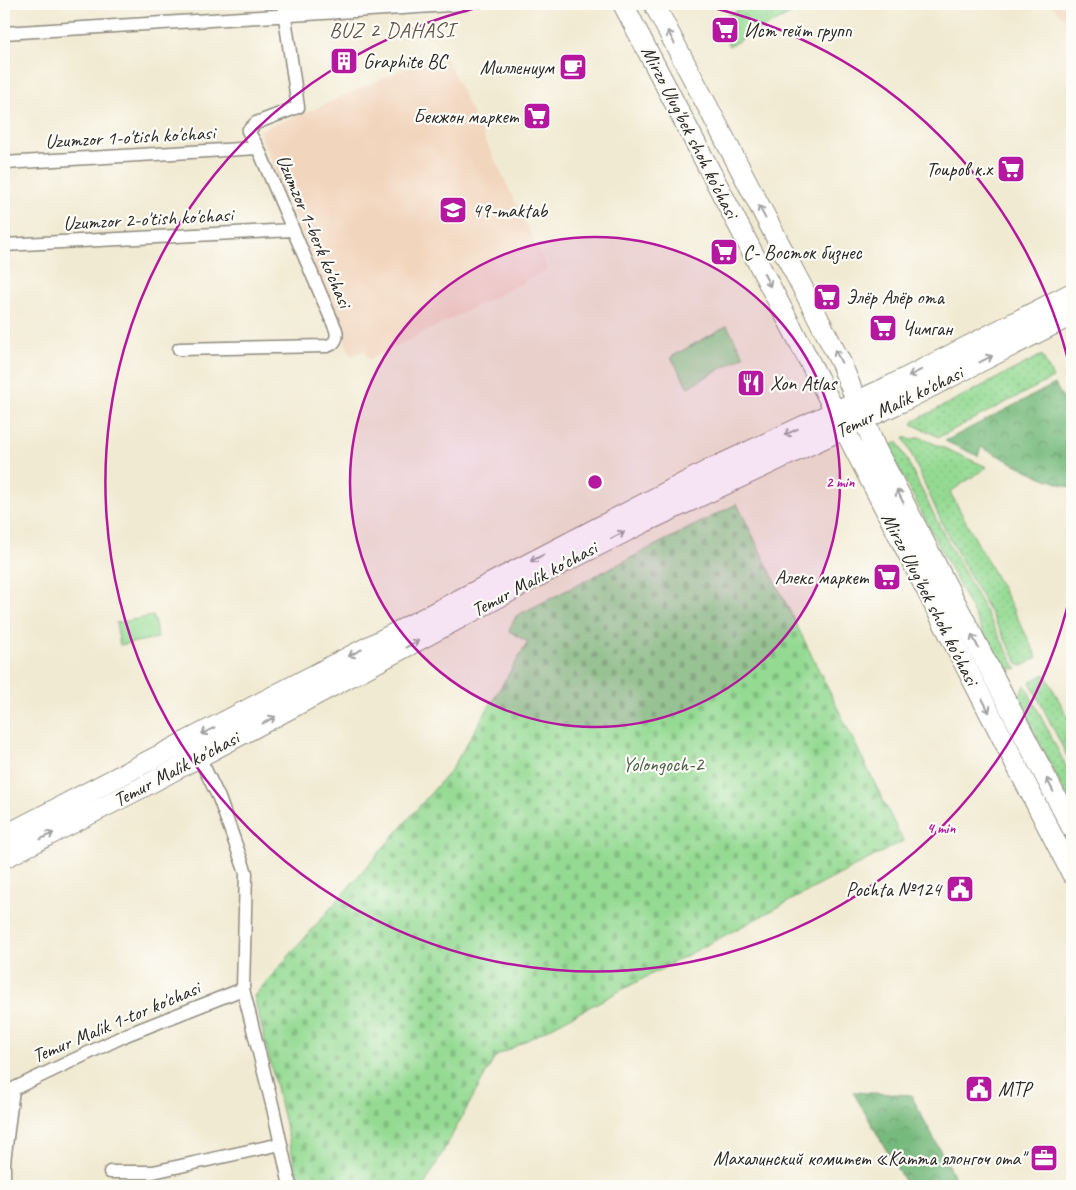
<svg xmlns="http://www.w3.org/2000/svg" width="1076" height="1190" font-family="Caveat,sans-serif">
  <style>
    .built { fill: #f2d5bd }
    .grass { fill: url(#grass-dots); stroke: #60825f }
    .forest { fill: url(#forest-crowns); stroke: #517254 }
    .cemetery { fill: url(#cemetery-stones); stroke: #60825f }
    .park { fill: url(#park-crowns); stroke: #60825f }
    .pitch { fill: #94da93; stroke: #60825f }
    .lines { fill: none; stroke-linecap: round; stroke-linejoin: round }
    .minor-casing { stroke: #8e8a7e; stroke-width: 15 }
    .primary-casing { stroke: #8e8a7e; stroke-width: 22 }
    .trunk-casing { stroke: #8e8a7e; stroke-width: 22 }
    .minor { stroke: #fff; stroke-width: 12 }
    .primary { stroke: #fff; stroke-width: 20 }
    .trunk { stroke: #fff; stroke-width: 20 }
    .oneway { stroke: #a0a0a0 }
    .ring { fill: none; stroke: #b5179e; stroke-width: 2.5 }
    .labels { text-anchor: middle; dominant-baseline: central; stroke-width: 4.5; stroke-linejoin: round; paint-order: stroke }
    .poi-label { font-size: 20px; fill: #2b2b2b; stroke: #fdfcf7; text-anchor: start }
    .street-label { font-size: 20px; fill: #2b2b2b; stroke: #fdfcf7 }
    .park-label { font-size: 20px; fill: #4a604a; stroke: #fdfcf7 }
    .neighbourhood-label { font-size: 21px; letter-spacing: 1px; fill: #635449; stroke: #fdfcf7 }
    .centre { fill: #b5179e; stroke: #fdfcf7; stroke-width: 2.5 }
    .ring-label { font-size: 15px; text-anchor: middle; font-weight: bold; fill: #b5179e; stroke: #fdfcf7; stroke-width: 4.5; stroke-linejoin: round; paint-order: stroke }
  </style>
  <defs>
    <pattern id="grass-dots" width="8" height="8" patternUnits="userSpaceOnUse" patternTransform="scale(1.25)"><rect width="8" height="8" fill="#94da93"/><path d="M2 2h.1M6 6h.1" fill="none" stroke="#80bb7f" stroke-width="1.8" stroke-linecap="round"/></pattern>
    <pattern id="forest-crowns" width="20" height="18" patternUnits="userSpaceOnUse" patternTransform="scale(1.25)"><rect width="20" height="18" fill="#77ba7d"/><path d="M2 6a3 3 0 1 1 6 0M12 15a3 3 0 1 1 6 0" fill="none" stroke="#629767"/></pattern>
    <pattern id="cemetery-stones" width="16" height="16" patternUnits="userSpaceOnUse" patternTransform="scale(1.25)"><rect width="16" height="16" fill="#94da93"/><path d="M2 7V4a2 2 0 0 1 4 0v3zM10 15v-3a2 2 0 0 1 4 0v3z" fill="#80bb7f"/></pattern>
    <pattern id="park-crowns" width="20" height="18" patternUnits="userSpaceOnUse" patternTransform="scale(1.25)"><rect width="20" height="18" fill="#94da93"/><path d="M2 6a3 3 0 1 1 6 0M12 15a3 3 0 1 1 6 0" fill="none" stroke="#80bb7f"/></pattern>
  </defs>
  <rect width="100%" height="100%" fill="#fdfcf7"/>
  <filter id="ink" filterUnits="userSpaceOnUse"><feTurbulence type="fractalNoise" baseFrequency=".02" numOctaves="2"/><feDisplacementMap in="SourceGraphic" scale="10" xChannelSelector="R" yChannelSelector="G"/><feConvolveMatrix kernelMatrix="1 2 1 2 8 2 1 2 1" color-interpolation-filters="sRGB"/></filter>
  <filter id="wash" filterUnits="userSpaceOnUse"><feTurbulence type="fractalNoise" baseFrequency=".0096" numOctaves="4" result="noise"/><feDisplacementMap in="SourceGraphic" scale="20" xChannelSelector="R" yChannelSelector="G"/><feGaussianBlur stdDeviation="1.12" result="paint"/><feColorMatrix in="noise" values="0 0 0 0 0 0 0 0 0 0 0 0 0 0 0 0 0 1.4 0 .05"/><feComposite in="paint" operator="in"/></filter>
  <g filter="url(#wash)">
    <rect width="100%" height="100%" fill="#f1ead2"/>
    <path class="built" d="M 1050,4 L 1072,4 L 1072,26 Z
      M 443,52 L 548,270 L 369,360 L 364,350 L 351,356 L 259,130 L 305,113 Z"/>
    <path class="grass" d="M 1042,355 L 1053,378 L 939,437 L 912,424 L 914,421 Z
      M 906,436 L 910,440 L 919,437 L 987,467 L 950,492 L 1009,601 L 1037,657 L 1023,666 L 1019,665 L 946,532 L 904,438 Z
      M 898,442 L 944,535 L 1017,669 L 1001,667 L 888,447 Z
      M 1045,674 L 1071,723 L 1065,740 L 1072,755 L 1072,766 L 1030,682 Z
      M 1025,685 L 1072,778 L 1072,807 L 1017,699 Z"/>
    <path class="forest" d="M 1055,384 L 1072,416 L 1072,488 L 1041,477 L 981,447 L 978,456 L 945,441 Z
      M 853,1092 L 911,1095 L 959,1186 L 907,1186 Z"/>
    <path class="cemetery" d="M 737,504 L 903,841 L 495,1057 L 424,1186 L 300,1186 L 254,996 L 451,770 L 528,642 L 509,631 L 516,616 Z"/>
    <path class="park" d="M 751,4 L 809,4 L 729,46 L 717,21 Z"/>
    <path class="pitch" d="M 727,326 L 744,356 L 688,387 L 671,357 Z
      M 153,616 L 158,638 L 120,645 L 116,623 Z"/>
  </g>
  <g filter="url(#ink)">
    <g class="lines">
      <defs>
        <path id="minor" d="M 285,14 L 300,4
          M 4,33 L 465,4
          M 4,163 L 258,148
          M 4,245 L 293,230
          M 179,349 L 327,346 C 335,344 338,338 336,330 L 258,148 L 248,131 L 256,123 L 298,107 L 283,4
          M 199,757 L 219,798 L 246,873 L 243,989 L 273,1108 L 290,1186
          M 110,1172 L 153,1172 L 281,1144
          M 4,1186 L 4,1162 L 13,1089 L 126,1035 L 243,989"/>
        <path id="primary" d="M 623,4 L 817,376 L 1072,874
          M 654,4 L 811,304 L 841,363 L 875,447 L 1072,828"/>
        <path id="trunk" d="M 4,836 L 711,469 L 892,385 L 1072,293
          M 4,858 L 141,788 L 565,562 L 645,522 L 901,402 L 1072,315"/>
      </defs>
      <use href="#minor" class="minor-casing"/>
      <use href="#primary" class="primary-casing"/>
      <use href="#trunk" class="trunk-casing"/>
      <use href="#minor" class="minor"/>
      <use href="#primary" class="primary"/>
      <use href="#trunk" class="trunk"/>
    </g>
    <defs><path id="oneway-shaft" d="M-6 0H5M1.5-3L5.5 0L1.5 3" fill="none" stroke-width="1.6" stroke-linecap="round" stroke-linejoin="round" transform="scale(1.25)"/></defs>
    <g class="oneway">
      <use href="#oneway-shaft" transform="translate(671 37) rotate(-118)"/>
      <use href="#oneway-shaft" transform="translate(762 212) rotate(-118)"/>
      <use href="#oneway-shaft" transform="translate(767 280) rotate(63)"/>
      <use href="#oneway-shaft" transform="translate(838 356) rotate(-117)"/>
      <use href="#oneway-shaft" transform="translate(986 359) rotate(-27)"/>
      <use href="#oneway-shaft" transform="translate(915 373) rotate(153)"/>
      <use href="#oneway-shaft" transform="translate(791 432) rotate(155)"/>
      <use href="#oneway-shaft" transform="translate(900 496) rotate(-117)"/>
      <use href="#oneway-shaft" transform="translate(618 535) rotate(-27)"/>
      <use href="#oneway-shaft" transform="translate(537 558) rotate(153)"/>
      <use href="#oneway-shaft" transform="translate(975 641) rotate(-117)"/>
      <use href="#oneway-shaft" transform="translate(412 644) rotate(-28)"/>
      <use href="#oneway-shaft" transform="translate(355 653) rotate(152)"/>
      <use href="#oneway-shaft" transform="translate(986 706) rotate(63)"/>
      <use href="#oneway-shaft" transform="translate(269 720) rotate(-28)"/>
      <use href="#oneway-shaft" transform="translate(208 731) rotate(152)"/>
      <use href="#oneway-shaft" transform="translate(1050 785) rotate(-117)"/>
      <use href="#oneway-shaft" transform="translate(47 836) rotate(-27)"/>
    </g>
  </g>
  <circle cx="595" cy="482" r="245" fill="#b5179e" fill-opacity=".12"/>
  <g class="ring">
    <circle cx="595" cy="482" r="245"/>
    <path d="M1071 592A489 489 0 1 1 489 5M701 5A489 489 0 0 1 1071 372"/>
  </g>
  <defs>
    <symbol id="supermarket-square" viewBox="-11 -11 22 22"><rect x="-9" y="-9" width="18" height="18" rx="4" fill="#b5179e" stroke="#fdfcf7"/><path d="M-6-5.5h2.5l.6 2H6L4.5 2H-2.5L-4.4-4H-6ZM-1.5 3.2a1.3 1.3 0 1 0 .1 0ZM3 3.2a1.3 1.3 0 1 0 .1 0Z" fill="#fff"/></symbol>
    <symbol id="building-square" viewBox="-11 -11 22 22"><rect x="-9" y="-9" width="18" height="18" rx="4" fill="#b5179e" stroke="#fdfcf7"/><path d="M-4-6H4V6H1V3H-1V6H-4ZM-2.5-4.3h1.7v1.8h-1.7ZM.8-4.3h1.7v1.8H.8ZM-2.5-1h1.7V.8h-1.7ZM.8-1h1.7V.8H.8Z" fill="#fff"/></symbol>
    <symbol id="cafe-square" viewBox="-11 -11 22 22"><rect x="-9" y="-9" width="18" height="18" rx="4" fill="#b5179e" stroke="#fdfcf7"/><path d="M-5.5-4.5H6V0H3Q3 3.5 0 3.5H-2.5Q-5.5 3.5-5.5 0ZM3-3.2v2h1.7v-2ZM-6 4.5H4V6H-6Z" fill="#fff"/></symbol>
    <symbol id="school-square" viewBox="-11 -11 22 22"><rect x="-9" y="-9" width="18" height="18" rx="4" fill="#b5179e" stroke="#fdfcf7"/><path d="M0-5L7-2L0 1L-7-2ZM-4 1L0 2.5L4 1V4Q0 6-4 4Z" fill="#fff"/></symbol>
    <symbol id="restaurant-square" viewBox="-11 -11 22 22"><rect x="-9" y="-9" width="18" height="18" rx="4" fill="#b5179e" stroke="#fdfcf7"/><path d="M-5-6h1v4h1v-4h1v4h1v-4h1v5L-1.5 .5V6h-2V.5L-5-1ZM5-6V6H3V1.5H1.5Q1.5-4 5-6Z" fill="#fff"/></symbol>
    <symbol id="civic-square" viewBox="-11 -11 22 22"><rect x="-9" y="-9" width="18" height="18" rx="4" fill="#b5179e" stroke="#fdfcf7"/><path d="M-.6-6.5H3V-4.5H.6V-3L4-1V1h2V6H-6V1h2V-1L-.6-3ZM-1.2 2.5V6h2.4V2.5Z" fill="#fff"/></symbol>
    <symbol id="office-square" viewBox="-11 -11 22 22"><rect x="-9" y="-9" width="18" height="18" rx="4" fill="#b5179e" stroke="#fdfcf7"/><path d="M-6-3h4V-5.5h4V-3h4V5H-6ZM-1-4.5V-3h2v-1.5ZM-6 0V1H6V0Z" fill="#fff"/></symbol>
  </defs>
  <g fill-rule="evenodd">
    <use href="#supermarket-square" x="709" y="14" width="32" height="32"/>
    <use href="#building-square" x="328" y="45" width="32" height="32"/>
    <use href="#cafe-square" x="557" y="51" width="32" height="32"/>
    <use href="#supermarket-square" x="521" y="100" width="32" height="32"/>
    <use href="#supermarket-square" x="995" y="153" width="32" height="32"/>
    <use href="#school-square" x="437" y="194" width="32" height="32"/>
    <use href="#supermarket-square" x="708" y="236" width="32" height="32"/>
    <use href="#supermarket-square" x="811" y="281" width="32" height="32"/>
    <use href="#supermarket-square" x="867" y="312" width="32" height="32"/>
    <use href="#restaurant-square" x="735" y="367" width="32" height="32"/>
    <use href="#supermarket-square" x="871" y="561" width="32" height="32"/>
    <use href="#civic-square" x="944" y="873" width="32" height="32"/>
    <use href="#civic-square" x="963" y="1073" width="32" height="32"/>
    <use href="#office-square" x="1028" y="1142" width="32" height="32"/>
  </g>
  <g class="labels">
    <g class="poi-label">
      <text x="744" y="30">Ист гейт групп</text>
      <text x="363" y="61">Graphite BC</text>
      <text x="554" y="67" text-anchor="end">Миллениум</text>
      <text x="518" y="116" text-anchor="end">Бекжон маркет</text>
      <text x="992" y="169" text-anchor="end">Тоиров к.х</text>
      <text x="472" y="210">49-maktab</text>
      <text x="743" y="252">С- Восток бизнес</text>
      <text x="846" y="297">Элёр Алёр ота</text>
      <text x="902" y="328">Чимган</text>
      <text x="770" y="383">Xon Atlas</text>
      <text x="868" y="577" text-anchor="end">Алекс маркет</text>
      <text x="941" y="889" text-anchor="end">Pochta №124</text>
      <text x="998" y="1089">MTP</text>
      <text x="1025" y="1158" text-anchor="end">Махалинский комитет «Катта ялонгоч ота"</text>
    </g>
    <g class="street-label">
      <text transform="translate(690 132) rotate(63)">Mirzo Ulug'bek shoh ko'chasi</text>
      <text transform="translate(130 137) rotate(-3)">Uzumzor 1-o'tish ko'chasi</text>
      <text transform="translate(148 219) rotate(-3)">Uzumzor 2-o'tish ko'chasi</text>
      <text transform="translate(314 231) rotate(67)">Uzumzor 1-berk ko'chasi</text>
      <text transform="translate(899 402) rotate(-26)">Temur Malik ko'chasi</text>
      <text transform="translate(534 579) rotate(-28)">Temur Malik ko'chasi</text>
      <text transform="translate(930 599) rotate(63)">Mirzo Ulug'bek shoh ko'chasi</text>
      <text transform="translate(176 769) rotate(-28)">Temur Malik ko'chasi</text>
      <text transform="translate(116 1022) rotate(-23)">Temur Malik 1-tor ko'chasi</text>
    </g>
    <g class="park-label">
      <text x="663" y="764">Yolongoch-2</text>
    </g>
    <g class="neighbourhood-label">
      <text x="392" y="30">BUZ 2 DAHASI</text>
    </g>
  </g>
  <circle cx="595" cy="482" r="8" class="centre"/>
  <g class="ring-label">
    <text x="840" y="487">2 min</text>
    <text x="941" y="833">4 min</text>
  </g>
  <rect width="1076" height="1190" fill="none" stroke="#fdfcf7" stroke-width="20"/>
</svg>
